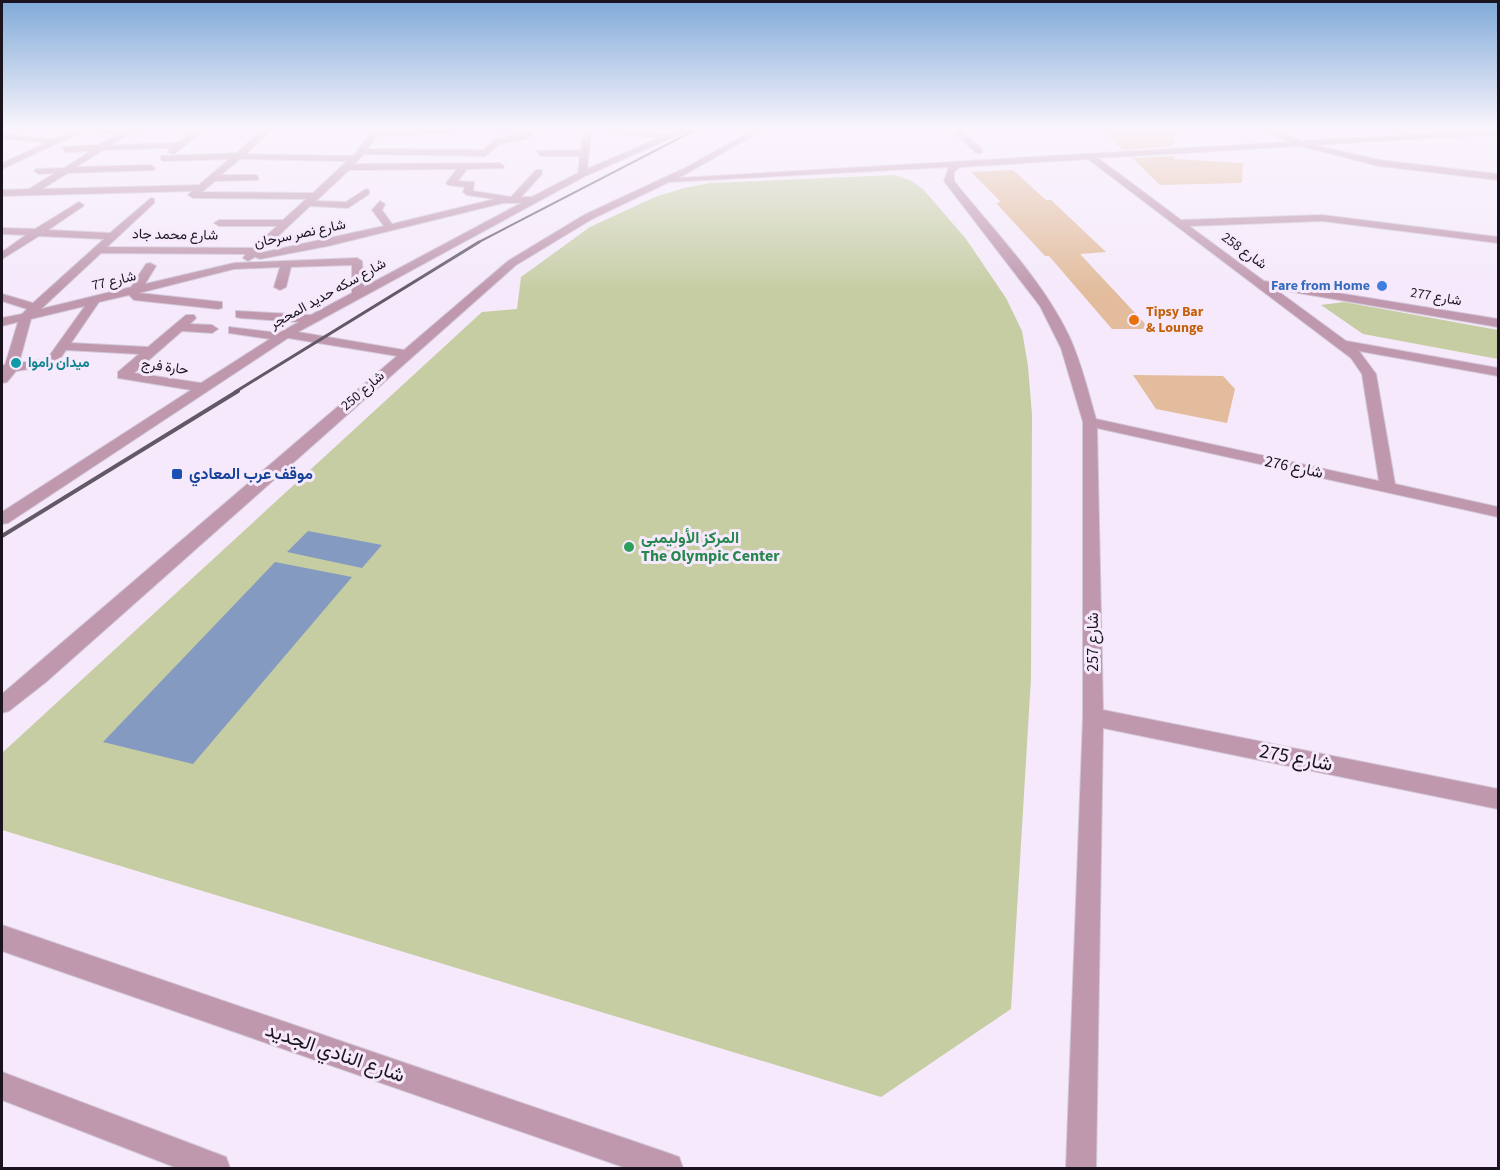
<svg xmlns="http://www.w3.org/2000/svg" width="1500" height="1170" font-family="'Source Sans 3',Vazirmatn,sans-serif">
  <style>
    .green { fill: #c6cda3 }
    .water { fill: #859ac1 }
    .building { fill: #e2bc9c }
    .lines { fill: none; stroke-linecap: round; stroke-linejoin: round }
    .minor-casing { stroke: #d2c7d8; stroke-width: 2 }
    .minor { fill: #bf98ae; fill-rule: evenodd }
    .rail-far2 { stroke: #615966; stroke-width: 2 }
    .rail-far1 { stroke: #615966; stroke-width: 3 }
    .rail { stroke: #615966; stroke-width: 4 }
    .shop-dot { fill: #3f7fe0; stroke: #f5e9fb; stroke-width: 2 }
    .food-dot { fill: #e8710a; stroke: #f5e9fb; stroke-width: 2 }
    .culture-dot { fill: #0f9aa8; stroke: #f5e9fb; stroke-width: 2 }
    .transit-dot { fill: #1a4fb4; stroke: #f5e9fb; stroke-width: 2 }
    .leisure-dot { fill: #2e9e5b; stroke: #f5e9fb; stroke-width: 2 }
    .labels { text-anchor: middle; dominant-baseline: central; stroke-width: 6; stroke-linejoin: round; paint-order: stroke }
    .far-street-label { font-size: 14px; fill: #1b141f; stroke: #f5e9fb }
    .far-shop-label { font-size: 14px; font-weight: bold; fill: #366cbe; stroke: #f5e9fb; text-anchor: end }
    .far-food-label { font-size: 14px; font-weight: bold; fill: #c56008; stroke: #f5e9fb; text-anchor: start }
    .far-culture-label { font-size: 14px; font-weight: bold; fill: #0d838f; stroke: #f5e9fb; text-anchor: start }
    .street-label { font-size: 16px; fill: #1b141f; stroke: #f5e9fb }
    .transit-label { font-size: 16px; font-weight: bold; fill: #164399; stroke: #f5e9fb; text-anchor: start }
    .leisure-label { font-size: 16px; font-weight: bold; fill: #27864d; stroke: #f5e9fb; text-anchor: start }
    .near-street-label { font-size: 20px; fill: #1b141f; stroke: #f5e9fb }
  </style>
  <rect width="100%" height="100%" fill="#f5e9fb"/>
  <path class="green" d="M 894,175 L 910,180 L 923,189 L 966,239 L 1006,298 L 1022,331 L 1028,366 L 1032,415 L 1031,678 L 1011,1009 L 881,1097 L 2,830 L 2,753 L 482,312 L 517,309 L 521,277 L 590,227 L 655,197 L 684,188 L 710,183 Z
    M 1344,302 L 1498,330 L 1498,359 L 1363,334 L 1321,305 Z"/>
  <path class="water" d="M 308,531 L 382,545 L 362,568 L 287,552 Z
    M 275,562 L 352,577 L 193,764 L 103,742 Z"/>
  <path class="building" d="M 1101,129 L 1174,129 L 1174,146 L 1123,150 Z
    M 1174,156 L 1174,159 L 1243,163 L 1242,183 L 1160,185 L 1132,158 Z
    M 1013,170 L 1046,200 L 1051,200 L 1106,252 L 1080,254 L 1150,329 L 1112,329 L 1049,256 L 1045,256 L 996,203 L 1001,202 L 971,172 Z
    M 1133,375 L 1223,376 L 1235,389 L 1227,423 L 1156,409 Z"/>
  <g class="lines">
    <defs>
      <path id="minor" d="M 78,129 L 88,129 L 2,169 L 2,163 L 46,143 L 2,138 L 2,134 L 55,139 Z
        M 114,129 L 165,129 L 130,133 L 111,145 L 178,143 L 197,129 L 206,129 L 174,154 L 167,152 L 171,148 L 103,150 L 76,167 L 151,165 L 155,168 L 154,170 L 68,173 L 42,189 L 199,185 L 229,159 L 164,161 L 161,160 L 161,156 L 236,153 L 264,129 L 273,129 L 246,154 L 353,156 L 374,129 L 382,129 L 380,131 L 560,129 L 556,131 L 535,132 L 526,139 L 500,144 L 485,156 L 364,154 L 354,164 L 500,163 L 504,166 L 503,168 L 467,169 L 458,181 L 474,182 L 473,191 L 511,197 L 536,170 L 542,170 L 542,174 L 521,197 L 532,197 L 578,173 L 580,156 L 540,156 L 537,151 L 581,150 L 584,129 L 592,129 L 587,169 L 659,138 L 610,133 L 607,129 L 668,135 L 682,129 L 692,129 L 585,176 L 298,332 L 404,350 L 508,261 L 584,215 L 685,168 L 755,129 L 764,129 L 679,178 L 1288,142 L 1262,129 L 1272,129 L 1301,141 L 1498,130 L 1498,134 L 1314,145 L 1379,160 L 1498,174 L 1498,180 L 1379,166 L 1300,146 L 1098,158 L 1181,220 L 1322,215 L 1498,237 L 1498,243 L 1322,221 L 1189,226 L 1264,281 L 1498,319 L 1498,327 L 1275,289 L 1346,341 L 1498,368 L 1498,376 L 1359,351 L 1376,374 L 1395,484 L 1498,507 L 1498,517 L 1097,428 L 1103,710 L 1498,789 L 1498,809 L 1103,728 L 1096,1168 L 1066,1168 L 1083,717 L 1083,422 L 1061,348 L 1040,306 L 944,181 L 949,167 L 669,182 L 592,219 L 516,265 L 46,682 L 9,711 L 2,713 L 2,694 L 397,356 L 288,338 L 8,523 L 2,524 L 2,512 L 191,390 L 118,378 L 118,372 L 139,354 L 66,350 L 56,365 L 16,371 L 7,382 L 2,383 L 2,365 L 5,365 L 18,322 L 2,326 L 2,318 L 22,314 L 27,309 L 2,301 L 2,294 L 33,303 L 104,239 L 39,236 L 2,259 L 2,252 L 26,235 L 2,234 L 2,228 L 35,229 L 79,202 L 84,205 L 82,207 L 48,230 L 110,233 L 151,198 L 154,199 L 154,203 L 107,247 L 253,248 L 277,226 L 219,226 L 214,223 L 219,220 L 283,220 L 306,199 L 193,198 L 188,195 L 192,191 L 2,196 L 2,190 L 29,189 L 55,173 L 39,174 L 34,171 L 36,169 L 64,168 L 91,151 L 65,152 L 62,147 L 99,145 L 118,133 L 95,134 L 92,130 ZM 480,131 L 523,133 L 494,140 L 483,150 L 367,149 L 377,136 ZM 240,159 L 347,161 L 313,193 L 202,192 L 215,181 L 258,180 L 258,176 L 255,175 L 221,175 ZM 1088,159 L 1351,358 L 1362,374 L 1379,481 L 1096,419 C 1088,391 1081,362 1069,336 C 1041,278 993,230 954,181 L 954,172 L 960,167 ZM 457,169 L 446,183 L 448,185 L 465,187 L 463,192 L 467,195 L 495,199 L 392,224 L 382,210 L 385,204 L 380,201 L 372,210 L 384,226 L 260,253 L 310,206 L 348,208 L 369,194 L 369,190 L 366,189 L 346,202 L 316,201 L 349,170 ZM 503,203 L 521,203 L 364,287 L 362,261 L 357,258 L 234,263 L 145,284 L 156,266 L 150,263 L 146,264 L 131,287 L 41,309 L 101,253 L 246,254 L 243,258 L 248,261 L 255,257 L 260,259 L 328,246 ZM 352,265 L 352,293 L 311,315 L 236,311 L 236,317 L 240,318 L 299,322 L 279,333 L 229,327 L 229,333 L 270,339 L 201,383 L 134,373 L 182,331 L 212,333 L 218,329 L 212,325 L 190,324 L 196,318 L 194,315 L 186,315 L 148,347 L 71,343 L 99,302 L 129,295 L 134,300 L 218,309 L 222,308 L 222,302 L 139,293 L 234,269 L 280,267 L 274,287 L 280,290 L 286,287 L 291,267 ZM 85,306 L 47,359 L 19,363 L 31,319 Z
        M 951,129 L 959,129 L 982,149 L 982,153 L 976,153 Z
        M 2,925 L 668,1153 L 679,1157 L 683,1168 L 626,1168 L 2,951 Z
        M 2,1072 L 226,1157 L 230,1168 L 177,1168 L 2,1100 Z"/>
    </defs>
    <use href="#minor" class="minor-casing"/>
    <use href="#minor" class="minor"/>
    <path class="rail-far2" d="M 477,243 L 697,129"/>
    <path class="rail-far1" d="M 235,392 L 479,242"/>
    <path class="rail" d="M 2,536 L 238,391"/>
  </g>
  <linearGradient id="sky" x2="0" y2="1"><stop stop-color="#80aad8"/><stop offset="0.44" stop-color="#faf5fd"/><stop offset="1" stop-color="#faf5fd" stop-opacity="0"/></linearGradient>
  <rect width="1500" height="292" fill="url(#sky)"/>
  <circle class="shop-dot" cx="1382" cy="286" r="6"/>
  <circle class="food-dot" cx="1134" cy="320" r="6"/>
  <circle class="culture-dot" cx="16" cy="363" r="6"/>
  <rect class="transit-dot" x="171" y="468" width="12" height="12" rx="3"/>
  <circle class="leisure-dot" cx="629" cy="547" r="6"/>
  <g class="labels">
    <g class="far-street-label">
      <text transform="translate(300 234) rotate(-12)">شارع نصر سرحان</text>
      <text transform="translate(175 235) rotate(1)">شارع محمد جاد</text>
      <text transform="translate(1244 251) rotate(36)">شارع 258</text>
      <text transform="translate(114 281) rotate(-13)">شارع 77</text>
      <text transform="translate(328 294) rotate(-29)">شارع سكه حديد المحجر</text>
      <text transform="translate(1436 297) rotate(10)">شارع 277</text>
      <text transform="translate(165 367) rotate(8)">حارة فرج</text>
      <text transform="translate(363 391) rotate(-41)">شارع 250</text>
    </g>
    <g class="far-shop-label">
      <text x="1370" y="286">Fare from Home</text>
    </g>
    <g class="far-food-label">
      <text x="1146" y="312">Tipsy Bar<tspan x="1146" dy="16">&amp; Lounge</tspan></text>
    </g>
    <g class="far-culture-label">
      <text x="28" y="363">ميدان راموا</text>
    </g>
    <g class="street-label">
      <text transform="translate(1294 467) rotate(12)">شارع 276</text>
      <text transform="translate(1093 642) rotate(-90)">شارع 257</text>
    </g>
    <g class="transit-label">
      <text x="189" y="474">موقف عرب المعادي</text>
    </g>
    <g class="leisure-label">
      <text x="641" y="538">المركز الأوليمبى<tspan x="641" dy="18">The Olympic Center</tspan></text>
    </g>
    <g class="near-street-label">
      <text transform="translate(1296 758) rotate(11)">شارع 275</text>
      <text transform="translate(335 1053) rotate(19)">شارع النادي الجديد</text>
    </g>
  </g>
  <rect width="1500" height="1170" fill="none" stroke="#1b141f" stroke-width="6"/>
</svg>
